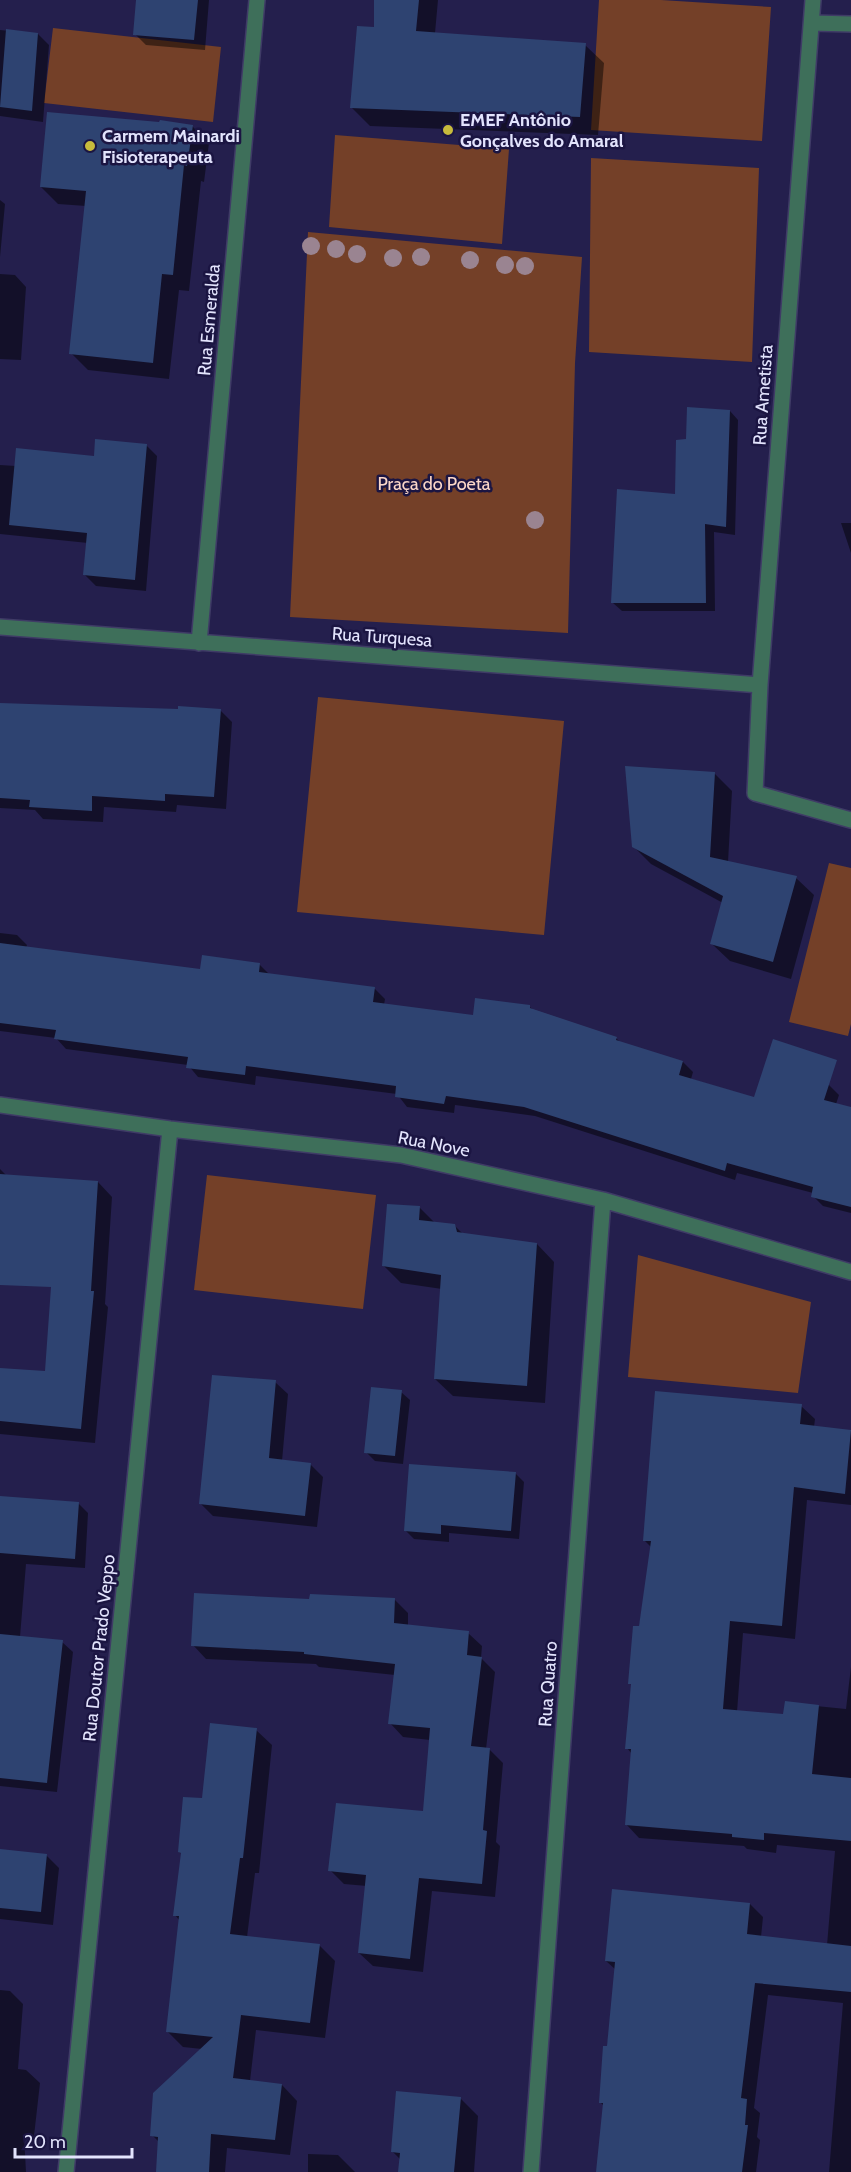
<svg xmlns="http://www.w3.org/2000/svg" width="851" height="2172" font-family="Cabin,sans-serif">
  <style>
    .green { fill: #744028 }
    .shadow { fill: #0007 }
    .building { fill: #2e4371 }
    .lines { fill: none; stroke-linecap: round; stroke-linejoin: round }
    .minor-casing { stroke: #3f3b66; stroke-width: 18 }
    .minor { stroke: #3e6f5a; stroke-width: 15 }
    .tree { fill: #9a8491 }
    .poi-dot { fill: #c7bb3c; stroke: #1b1542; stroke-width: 2 }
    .labels { text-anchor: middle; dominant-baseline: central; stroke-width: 5; stroke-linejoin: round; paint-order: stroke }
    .poi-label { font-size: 18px; font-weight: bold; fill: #e3e4fd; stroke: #1b1542; text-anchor: start }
    .street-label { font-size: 18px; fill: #e3e4fd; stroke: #1b1542 }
    .park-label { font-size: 18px; fill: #fbd7c8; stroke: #1b1542 }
  </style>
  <rect width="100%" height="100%" fill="#241f4d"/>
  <path class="green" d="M 599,0 L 661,0 L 771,7 L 762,141 L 591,130 Z
    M 53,28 L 221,47 L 213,122 L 44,103 Z
    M 335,135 L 509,149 L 502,244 L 329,227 Z
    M 591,158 L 759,168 L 752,362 L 589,352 Z
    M 308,232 L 582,257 L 575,363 L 568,633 L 290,617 Z
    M 318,697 L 564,721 L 544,935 L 297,912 Z
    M 829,863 L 851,868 L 851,1024 L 848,1036 L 789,1022 Z
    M 207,1175 L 376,1195 L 363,1309 L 194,1290 Z
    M 638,1255 L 811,1302 L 798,1393 L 628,1377 Z"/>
  <path class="shadow" d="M 138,0 L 209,0 L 205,50 L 146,45 L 135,34 Z
    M 376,0 L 438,0 L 435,33 L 585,45 L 604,63 L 598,135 L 370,126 L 351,107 L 375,29 Z
    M 0,30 L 38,34 L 49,45 L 43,122 L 0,116 Z
    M 192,126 L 209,143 L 204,182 L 201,181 L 189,291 L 179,290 L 169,379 L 88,370 L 71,353 L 86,206 L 58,204 L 41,187 Z
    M 0,200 L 5,204 L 0,257 Z
    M 0,274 L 15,275 L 26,287 L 21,360 L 0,359 Z
    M 730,411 L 738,420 L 735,535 L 714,532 L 715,611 L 622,611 L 613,603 L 676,495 L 687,440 Z
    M 146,445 L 157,456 L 146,591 L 96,586 L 85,575 L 88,543 L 0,534 L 0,465 L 16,466 L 95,458 Z
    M 841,523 L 851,523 L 851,553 Z
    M 0,704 L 179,711 L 220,710 L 232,722 L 226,809 L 177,805 L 176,812 L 104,807 L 103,822 L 43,819 L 35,810 L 0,808 Z
    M 714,773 L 732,791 L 728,862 L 796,878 L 814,895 L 791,979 L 730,961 L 712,944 L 723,903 L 651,864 L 633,846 Z
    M 0,933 L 17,935 L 27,945 L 26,948 L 201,971 L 259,964 L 270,975 L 375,989 L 385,999 L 384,1005 L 474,1016 L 530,1007 L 534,1011 L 616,1038 L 622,1044 L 683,1062 L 693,1072 L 691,1079 L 755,1098 L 829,1085 L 839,1095 L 836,1104 L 851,1108 L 851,1213 L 823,1206 L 813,1196 L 813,1193 L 737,1173 L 735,1180 L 535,1116 L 455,1105 L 454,1113 L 407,1107 L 397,1094 L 256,1076 L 255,1085 L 198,1077 L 188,1065 L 66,1049 L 56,1038 L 0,1031 Z
    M 0,1169 L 7,1176 L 98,1182 L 112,1197 L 105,1304 L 108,1307 L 95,1443 L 0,1434 L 0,1370 L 46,1373 L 52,1282 L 0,1224 Z
    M 419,1207 L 435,1223 L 454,1225 L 463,1234 L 537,1244 L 554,1262 L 545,1403 L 453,1396 L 435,1379 L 442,1289 L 401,1283 L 383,1265 Z
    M 275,1382 L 288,1394 L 282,1461 L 310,1464 L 323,1477 L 317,1527 L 213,1516 L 201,1504 Z
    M 401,1392 L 410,1400 L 403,1464 L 375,1461 L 366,1452 Z
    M 801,1406 L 815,1419 L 814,1427 L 851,1431 L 851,1505 L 807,1500 L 795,1639 L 743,1633 L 737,1712 L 784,1716 L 786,1703 L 846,1709 L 851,1667 L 851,2172 L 829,2172 L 843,2003 L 768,1995 L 754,2108 L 760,2113 L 757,2137 L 760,2140 L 756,2172 L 597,2172 L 604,2106 L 601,2103 L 616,1970 L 606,1961 L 750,1904 L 763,1917 L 761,1937 L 827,1945 L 835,1851 L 777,1845 L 776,1853 L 747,1849 L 744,1846 L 639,1838 L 626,1824 L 632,1754 L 627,1748 L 632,1686 L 630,1683 L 652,1548 L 644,1540 Z
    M 515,1473 L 524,1482 L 519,1539 L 449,1533 L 449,1542 L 414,1539 L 406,1531 Z
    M 0,1497 L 78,1503 L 88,1513 L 85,1568 L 26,1564 L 20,1637 L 62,1642 L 73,1652 L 57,1792 L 0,1786 Z
    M 311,1600 L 395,1600 L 408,1613 L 408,1626 L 468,1633 L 482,1646 L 481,1658 L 495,1672 L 486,1749 L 489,1749 L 503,1763 L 496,1842 L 500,1846 L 495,1897 L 432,1891 L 423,1972 L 373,1966 L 359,1953 L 367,1886 L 344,1884 L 330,1870 L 424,1812 L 430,1740 L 403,1737 L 390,1723 L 395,1675 L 319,1667 L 316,1664 L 206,1659 L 193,1645 Z
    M 256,1730 L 272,1745 L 259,1873 L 255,1873 L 247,1937 L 319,1945 L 335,1961 L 325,2038 L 256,2030 L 250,2081 L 282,2085 L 297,2101 L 290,2155 L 227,2148 L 225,2172 L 158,2172 L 160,2143 L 152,2135 L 202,2049 L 183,2047 L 167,2031 L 180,1921 L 175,1915 L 182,1854 L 179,1852 L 203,1800 Z
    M 0,1850 L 46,1855 L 59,1868 L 53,1925 L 0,1919 Z
    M 0,1990 L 10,1991 L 23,2004 L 18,2069 L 26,2070 L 40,2083 L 34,2136 L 24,2135 L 26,2172 L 0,2172 Z
    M 461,2099 L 478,2116 L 474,2172 L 400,2172 L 401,2160 L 392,2151 Z
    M 308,2154 L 338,2155 L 355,2172 L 308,2172 Z"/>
  <path class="building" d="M 136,0 L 198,0 L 194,40 L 133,35 Z
    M 374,0 L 419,0 L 416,31 L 586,43 L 580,117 L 350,108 L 357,26 L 374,27 Z
    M 6,29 L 38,33 L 32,111 L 0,107 Z
    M 47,112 L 159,122 L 160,120 L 193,125 L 187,166 L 184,165 L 173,275 L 162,274 L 153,363 L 69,354 L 86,191 L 40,187 Z
    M 687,407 L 730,410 L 726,527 L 705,524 L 706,603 L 611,603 L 617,489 L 675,494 L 676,440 L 686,439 Z
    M 95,439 L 147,444 L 135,580 L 83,575 L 87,533 L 9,525 L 16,448 L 94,456 Z
    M 0,703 L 178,709 L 178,706 L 221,709 L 214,797 L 165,794 L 165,801 L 92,796 L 92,811 L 29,807 L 30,800 L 0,798 Z
    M 625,766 L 715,772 L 710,857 L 797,876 L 773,962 L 710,944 L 723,896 L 632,847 Z
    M 0,943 L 200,969 L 202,955 L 260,963 L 259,972 L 375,987 L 373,1002 L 473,1015 L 475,998 L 530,1005 L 530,1008 L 617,1037 L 616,1040 L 683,1061 L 679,1075 L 754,1097 L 773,1039 L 837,1060 L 824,1100 L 851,1107 L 851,1207 L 811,1197 L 813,1187 L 727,1163 L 725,1171 L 524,1107 L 446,1096 L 444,1104 L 395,1097 L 396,1086 L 246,1066 L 245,1075 L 186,1068 L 188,1057 L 54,1039 L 56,1030 L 0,1023 Z
    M 0,1174 L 98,1181 L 91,1291 L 94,1291 L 81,1429 L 0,1421 L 0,1368 L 45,1371 L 51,1287 L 0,1285 Z
    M 387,1204 L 420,1206 L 419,1220 L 455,1224 L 457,1232 L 537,1243 L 527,1386 L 434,1379 L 441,1275 L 382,1266 Z
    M 212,1375 L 276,1380 L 269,1458 L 311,1463 L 305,1516 L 199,1504 Z
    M 371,1387 L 402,1390 L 395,1456 L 364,1453 Z
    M 655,1391 L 802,1404 L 800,1424 L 851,1430 L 845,1494 L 794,1487 L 782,1626 L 730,1621 L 723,1709 L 783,1714 L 785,1701 L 819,1705 L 812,1774 L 851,1778 L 851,1841 L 764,1833 L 764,1840 L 732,1837 L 732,1834 L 625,1825 L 631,1749 L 625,1749 L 631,1684 L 628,1684 L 633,1626 L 639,1626 L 651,1541 L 643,1541 Z
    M 409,1464 L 516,1472 L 511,1531 L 441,1525 L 441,1534 L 404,1531 Z
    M 0,1496 L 79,1502 L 75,1559 L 0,1553 Z
    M 194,1593 L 309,1599 L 310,1594 L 395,1598 L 394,1623 L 469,1631 L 467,1655 L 482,1657 L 471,1746 L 490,1748 L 483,1830 L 487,1831 L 482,1884 L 419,1878 L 410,1959 L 358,1953 L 366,1875 L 328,1871 L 336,1803 L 423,1811 L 430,1728 L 388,1724 L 395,1664 L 304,1654 L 304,1652 L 191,1646 Z
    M 0,1634 L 63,1640 L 47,1783 L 0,1778 Z
    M 210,1723 L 257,1728 L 243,1858 L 240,1858 L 230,1934 L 320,1944 L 310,2023 L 241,2015 L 233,2078 L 282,2084 L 275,2140 L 211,2134 L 209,2172 L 156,2172 L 158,2137 L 150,2136 L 153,2093 L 213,2037 L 166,2032 L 179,1916 L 173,1916 L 181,1853 L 178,1852 L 183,1797 L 202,1798 Z
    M 0,1849 L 47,1854 L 41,1912 L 0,1908 Z
    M 612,1889 L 750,1903 L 747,1934 L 851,1946 L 851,1992 L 755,1983 L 741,2098 L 747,2099 L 745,2125 L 748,2125 L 742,2172 L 596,2172 L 603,2103 L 599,2103 L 603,2046 L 607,2046 L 615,1962 L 605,1961 Z
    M 396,2091 L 461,2097 L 454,2172 L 398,2172 L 400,2153 L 391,2152 Z"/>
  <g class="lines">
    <defs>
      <path id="minor" d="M 813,0 L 760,685 L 755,793 L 851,820
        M 812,23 L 851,24
        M 0,627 L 760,685
        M 199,643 L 257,0
        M 0,1105 L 170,1129 L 401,1155 L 603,1200 L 851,1272
        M 66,2172 L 170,1129
        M 531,2172 L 603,1200"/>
    </defs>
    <use href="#minor" class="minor-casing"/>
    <use href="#minor" class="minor"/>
  </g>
  <g class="tree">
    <circle cx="311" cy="246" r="9"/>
    <circle cx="336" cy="249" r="9"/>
    <circle cx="357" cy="254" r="9"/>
    <circle cx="421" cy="257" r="9"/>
    <circle cx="393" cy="258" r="9"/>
    <circle cx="470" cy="260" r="9"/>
    <circle cx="505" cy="265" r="9"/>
    <circle cx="525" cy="266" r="9"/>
    <circle cx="535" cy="520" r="9"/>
  </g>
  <g class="poi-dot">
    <circle cx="448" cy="130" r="6"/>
    <circle cx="90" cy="146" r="6"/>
  </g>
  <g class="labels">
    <g class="poi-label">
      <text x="460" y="120">EMEF Antônio<tspan x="460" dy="21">Gonçalves do Amaral</tspan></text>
      <text x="102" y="136">Carmem Mainardi<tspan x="102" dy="21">Fisioterapeuta</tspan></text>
    </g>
    <g class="street-label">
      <text transform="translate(209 320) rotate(-85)">Rua Esmeralda</text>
      <text transform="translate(763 395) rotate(-86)">Rua Ametista</text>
      <text transform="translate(382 637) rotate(4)">Rua Turquesa</text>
      <text transform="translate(434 1144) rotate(11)">Rua Nove</text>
      <text transform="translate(99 1648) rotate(-84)">Rua Doutor Prado Veppo</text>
      <text transform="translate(548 1684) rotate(-86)">Rua Quatro</text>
    </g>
    <g class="park-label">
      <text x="434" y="484">Praça do Poeta</text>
    </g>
  </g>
  <path d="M15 2148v9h117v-9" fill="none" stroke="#e3e4fd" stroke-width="3"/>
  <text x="24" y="2148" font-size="18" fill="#e3e4fd" stroke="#1b1542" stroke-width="4.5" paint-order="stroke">20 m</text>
</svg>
